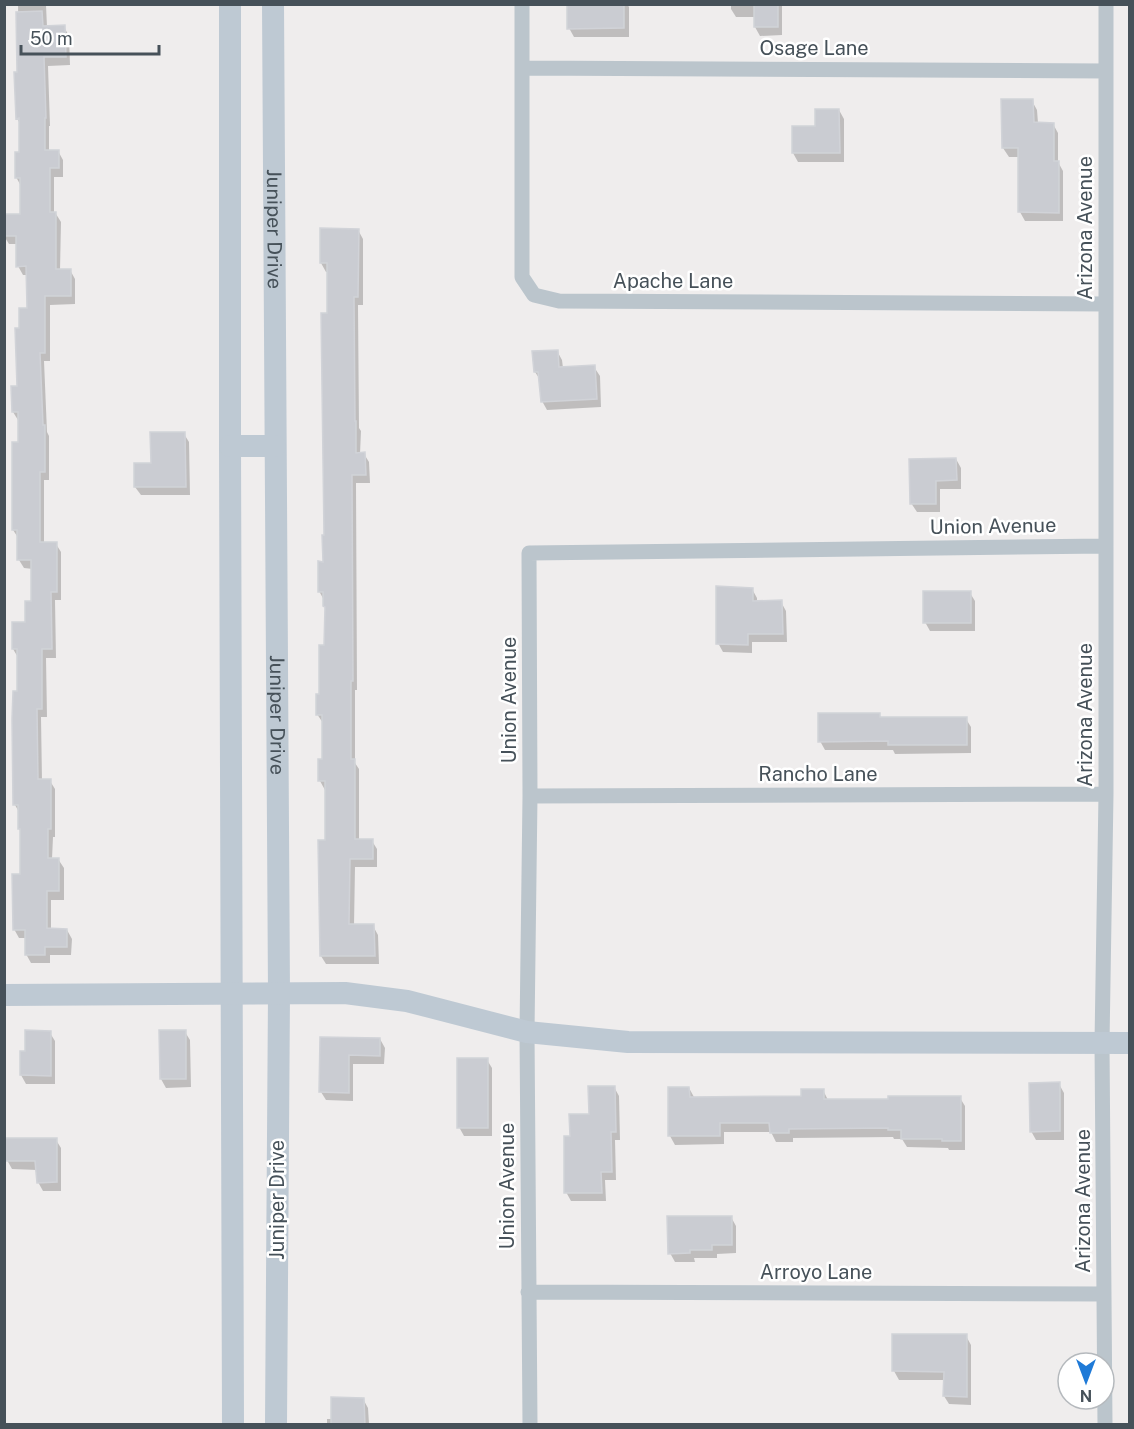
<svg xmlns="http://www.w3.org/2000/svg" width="1134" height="1429" font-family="'Public Sans',sans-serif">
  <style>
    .shadow { fill: #0003 }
    .building { fill: #caccd2; stroke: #d1d3d8; stroke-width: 1.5 }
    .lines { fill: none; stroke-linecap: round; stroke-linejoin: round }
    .street { stroke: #bbc5cc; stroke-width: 15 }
    .secondary { stroke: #bec9d3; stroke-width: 22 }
    .labels { text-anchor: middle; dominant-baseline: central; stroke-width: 5; stroke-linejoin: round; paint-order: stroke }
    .street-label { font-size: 20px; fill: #465159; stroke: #fff }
  </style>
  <rect width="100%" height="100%" fill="#efeded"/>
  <path class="shadow" d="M 18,4 L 51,4 L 46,5 L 47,27 L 64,27 L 69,36 L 70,65 L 48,66 L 50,126 L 49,126 L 49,151 L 58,151 L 63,160 L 63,177 L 54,177 L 54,214 L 56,214 L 61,222 L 60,271 L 70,270 L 75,279 L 75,304 L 50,305 L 50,361 L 44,361 L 47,432 L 49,436 L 49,480 L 44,480 L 44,544 L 56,544 L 61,552 L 61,600 L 55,600 L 56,658 L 46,658 L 47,717 L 41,717 L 42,781 L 50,781 L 55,789 L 55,837 L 53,837 L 52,859 L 58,859 L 64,868 L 64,900 L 51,900 L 51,930 L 67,930 L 72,939 L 71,955 L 50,955 L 50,963 L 31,963 L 26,954 L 26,938 L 19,938 L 14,929 L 22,875 L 22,833 L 19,829 L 19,812 L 15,805 L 19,659 L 13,649 L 13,624 L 27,624 L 33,603 L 33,569 L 24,568 L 19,560 L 19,539 L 13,530 L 19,443 L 18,420 L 13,412 L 19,387 L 20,329 L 29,309 L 28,275 L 23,275 L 18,266 L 18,244 L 9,244 L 4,236 L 21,216 L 21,186 L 16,177 L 20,154 L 20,124 L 17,118 L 19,73 Z
    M 568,4 L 627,4 L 629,7 L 629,37 L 574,37 L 569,28 Z
    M 731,4 L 782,4 L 782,35 L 760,36 L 755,27 L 755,17 L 736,17 L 731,9 Z
    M 1032,101 L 1037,110 L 1038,123 L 1053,124 L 1058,133 L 1058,162 L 1063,171 L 1063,221 L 1025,221 L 1020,212 L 1019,157 L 1009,157 L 1003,148 Z
    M 839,110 L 844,119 L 844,162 L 798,162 L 793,153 L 817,128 Z
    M 358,230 L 363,239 L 363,305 L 358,305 L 359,428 L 361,431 L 360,454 L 364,454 L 369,462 L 370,483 L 356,483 L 357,690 L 355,690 L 355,763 L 359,769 L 359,841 L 372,841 L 377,849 L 377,867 L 355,867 L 354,926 L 373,926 L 378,935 L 379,964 L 326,964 L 321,956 L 326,841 L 327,790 L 325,790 L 320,781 L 323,761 L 323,723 L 317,714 L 325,646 L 326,609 L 324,606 L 324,600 L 319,591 L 324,563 L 326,537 L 329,315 L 329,272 L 326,272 L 321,263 Z
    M 557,351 L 562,360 L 563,368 L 594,367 L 600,376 L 601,407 L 547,410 L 542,401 L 541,381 L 535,372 Z
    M 184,434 L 189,442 L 190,495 L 141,495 L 135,487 Z
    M 956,459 L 961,468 L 961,489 L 940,489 L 940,512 L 917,512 L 911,503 Z
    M 752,589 L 757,598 L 757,602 L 781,602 L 786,611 L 787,642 L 752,642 L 752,653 L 723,652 L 718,643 Z
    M 970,593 L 975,601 L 975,631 L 930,631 L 925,622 Z
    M 879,715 L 882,719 L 966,719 L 971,727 L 971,753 L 895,754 L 893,750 L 825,750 L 820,741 Z
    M 185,1032 L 190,1040 L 191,1087 L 166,1088 L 161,1079 Z
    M 50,1033 L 55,1041 L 55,1084 L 26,1084 L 21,1075 L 26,1052 Z
    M 322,1038 L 380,1039 L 385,1048 L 384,1064 L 353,1064 L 353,1101 L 326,1100 L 321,1092 Z
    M 487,1060 L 492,1068 L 492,1136 L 464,1136 L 459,1127 Z
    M 1059,1084 L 1064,1093 L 1064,1140 L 1036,1140 L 1031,1131 Z
    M 614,1087 L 619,1096 L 620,1140 L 615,1140 L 616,1180 L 605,1180 L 606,1201 L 571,1201 L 566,1192 L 590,1116 Z
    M 689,1088 L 694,1097 L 802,1097 L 823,1090 L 828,1100 L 960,1098 L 965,1106 L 965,1150 L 949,1150 L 948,1148 L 907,1147 L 902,1139 L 894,1139 L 893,1137 L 793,1138 L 793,1142 L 776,1142 L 771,1132 L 724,1132 L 724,1144 L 675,1145 L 670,1136 Z
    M 56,1140 L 61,1148 L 61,1191 L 43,1191 L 38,1182 L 37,1170 L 12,1169 L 7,1160 Z
    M 731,1217 L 736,1226 L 736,1253 L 717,1254 L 717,1258 L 694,1258 L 695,1262 L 675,1262 L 670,1253 Z
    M 966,1336 L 971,1345 L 971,1405 L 949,1404 L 944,1396 L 945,1380 L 899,1380 L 894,1371 Z
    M 363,1399 L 368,1408 L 369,1424 L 327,1424 L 327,1419 L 333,1419 Z"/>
  <path class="building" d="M 567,4 L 624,4 L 624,28 L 567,29 Z
    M 754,4 L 778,4 L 778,27 L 754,27 Z
    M 42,11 L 43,26 L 65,25 L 66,57 L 44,57 L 46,118 L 45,118 L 45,150 L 59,150 L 59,168 L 50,168 L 50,212 L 56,212 L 56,269 L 71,269 L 71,296 L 45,296 L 45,353 L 40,353 L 43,425 L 45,425 L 45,472 L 40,472 L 40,542 L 57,542 L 57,592 L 51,592 L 52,649 L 42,649 L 42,709 L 37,709 L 38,779 L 51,779 L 51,829 L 48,829 L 48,858 L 59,858 L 59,891 L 47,891 L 47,928 L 67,929 L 67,947 L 45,947 L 45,955 L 25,955 L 25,930 L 13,930 L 12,874 L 20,874 L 20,829 L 18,829 L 18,805 L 13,805 L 12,719 L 13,691 L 17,691 L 17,649 L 12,649 L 12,622 L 25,622 L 25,601 L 31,601 L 31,560 L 17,560 L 17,530 L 12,530 L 12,442 L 18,442 L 18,412 L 12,412 L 11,386 L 17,386 L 15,328 L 19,328 L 19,308 L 27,308 L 26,266 L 16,267 L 16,236 L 4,236 L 4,214 L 20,214 L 20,178 L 15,178 L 15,152 L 19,152 L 19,118 L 16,119 L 14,72 L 17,72 L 16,12 Z
    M 1001,99 L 1033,99 L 1034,122 L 1054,123 L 1054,161 L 1059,161 L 1059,213 L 1018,212 L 1018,148 L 1002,148 Z
    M 815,109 L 839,109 L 840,153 L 792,153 L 792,126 L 815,126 Z
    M 320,228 L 359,229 L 358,297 L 354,297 L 355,421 L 356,421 L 356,453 L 365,452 L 366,475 L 352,475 L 353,681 L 351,681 L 351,759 L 355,759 L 355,839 L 373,839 L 373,859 L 350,859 L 349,924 L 374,924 L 375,956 L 320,956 L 318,840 L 325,840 L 325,781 L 318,781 L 318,759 L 322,759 L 322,715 L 316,715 L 316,694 L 319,694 L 319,645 L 324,645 L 325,607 L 323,606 L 323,592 L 318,592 L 318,561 L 323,562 L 322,535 L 324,535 L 321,313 L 327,313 L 327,263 L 320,263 Z
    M 558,350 L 559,367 L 595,365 L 597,399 L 541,402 L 538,372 L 534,372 L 532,351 Z
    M 150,432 L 185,432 L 186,487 L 134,487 L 134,463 L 151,463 Z
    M 956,458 L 957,480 L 936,481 L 936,504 L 910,504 L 909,459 Z
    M 716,586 L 753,588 L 753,601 L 782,600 L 783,634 L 748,634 L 748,645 L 716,644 Z
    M 923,591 L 971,591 L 971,623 L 923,623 Z
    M 818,713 L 880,713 L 880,717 L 967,717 L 967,745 L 888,745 L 888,741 L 818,742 Z
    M 25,1030 L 51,1031 L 51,1076 L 20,1075 L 20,1051 L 25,1051 Z
    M 159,1030 L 186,1030 L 186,1079 L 160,1079 Z
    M 320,1037 L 380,1038 L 380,1056 L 349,1055 L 349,1093 L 319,1092 Z
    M 457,1058 L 488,1058 L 488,1128 L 457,1128 Z
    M 1060,1082 L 1060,1131 L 1030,1132 L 1029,1083 Z
    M 588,1086 L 615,1086 L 616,1132 L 611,1132 L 612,1172 L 601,1172 L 602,1193 L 564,1193 L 564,1136 L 570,1136 L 569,1114 L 589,1114 Z
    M 668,1087 L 689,1087 L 690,1097 L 801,1096 L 801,1089 L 824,1089 L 824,1099 L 888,1099 L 888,1096 L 961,1096 L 961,1141 L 942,1141 L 942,1139 L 901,1139 L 901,1130 L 888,1130 L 888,1128 L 789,1129 L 789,1133 L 770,1133 L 769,1123 L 720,1123 L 720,1136 L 668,1136 Z
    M 4,1138 L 57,1138 L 57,1182 L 37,1183 L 35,1161 L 5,1161 Z
    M 667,1216 L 732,1216 L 732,1245 L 712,1245 L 712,1250 L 690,1250 L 690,1253 L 668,1254 Z
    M 892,1334 L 967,1334 L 967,1397 L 943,1396 L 944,1372 L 892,1371 Z
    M 331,1397 L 364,1398 L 365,1425 L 331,1425 Z"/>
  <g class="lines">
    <path class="street" d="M 522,4 L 522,277 L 534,295 L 559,301 L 1106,304
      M 522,68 L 1106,71
      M 530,796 L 1106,794
      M 528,1292 L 1104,1294
      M 530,1424 L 527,1032 L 530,796 L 529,553 L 1106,546
      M 1105,1424 L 1102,1043 L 1106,794 L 1106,4"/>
    <g class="secondary">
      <path d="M 230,4 L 230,446 L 233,1424"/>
      <path id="s1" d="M 273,4 L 279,993 L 276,1424"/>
      <path d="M 230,446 L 275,446"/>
      <path d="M 4,995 L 345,993 L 407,1001 L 527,1032 L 628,1042 L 1130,1043"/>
    </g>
  </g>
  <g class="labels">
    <g class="street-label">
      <text x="814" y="48">Osage Lane</text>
      <text transform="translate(1085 228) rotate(-90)">Arizona Avenue</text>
      <text stroke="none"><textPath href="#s1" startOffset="225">Juniper Drive</textPath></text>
      <text x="673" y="281">Apache Lane</text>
      <text transform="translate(993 526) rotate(-1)">Union Avenue</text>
      <text transform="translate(509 700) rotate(-90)">Union Avenue</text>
      <text stroke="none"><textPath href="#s1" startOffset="711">Juniper Drive</textPath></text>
      <text transform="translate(1085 715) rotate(-90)">Arizona Avenue</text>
      <text x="818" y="774">Rancho Lane</text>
      <text transform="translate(507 1186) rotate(-90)">Union Avenue</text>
      <text transform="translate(277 1200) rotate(-90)">Juniper Drive</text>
      <text transform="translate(1083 1201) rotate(-90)">Arizona Avenue</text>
      <text x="816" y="1272">Arroyo Lane</text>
    </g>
  </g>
  <rect width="1134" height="1429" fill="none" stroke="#465159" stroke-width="12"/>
  <g transform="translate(1086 1381) rotate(180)"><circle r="28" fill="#ffffff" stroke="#b5b9bd" stroke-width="1.5"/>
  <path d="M0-4.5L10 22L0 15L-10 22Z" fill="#1f7ad7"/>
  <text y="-9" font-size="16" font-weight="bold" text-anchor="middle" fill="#465159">N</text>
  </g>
  <path d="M21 45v9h138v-9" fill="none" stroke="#465159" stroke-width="3"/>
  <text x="30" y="45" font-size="18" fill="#465159" stroke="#ffffff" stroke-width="4.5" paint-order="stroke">50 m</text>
</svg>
